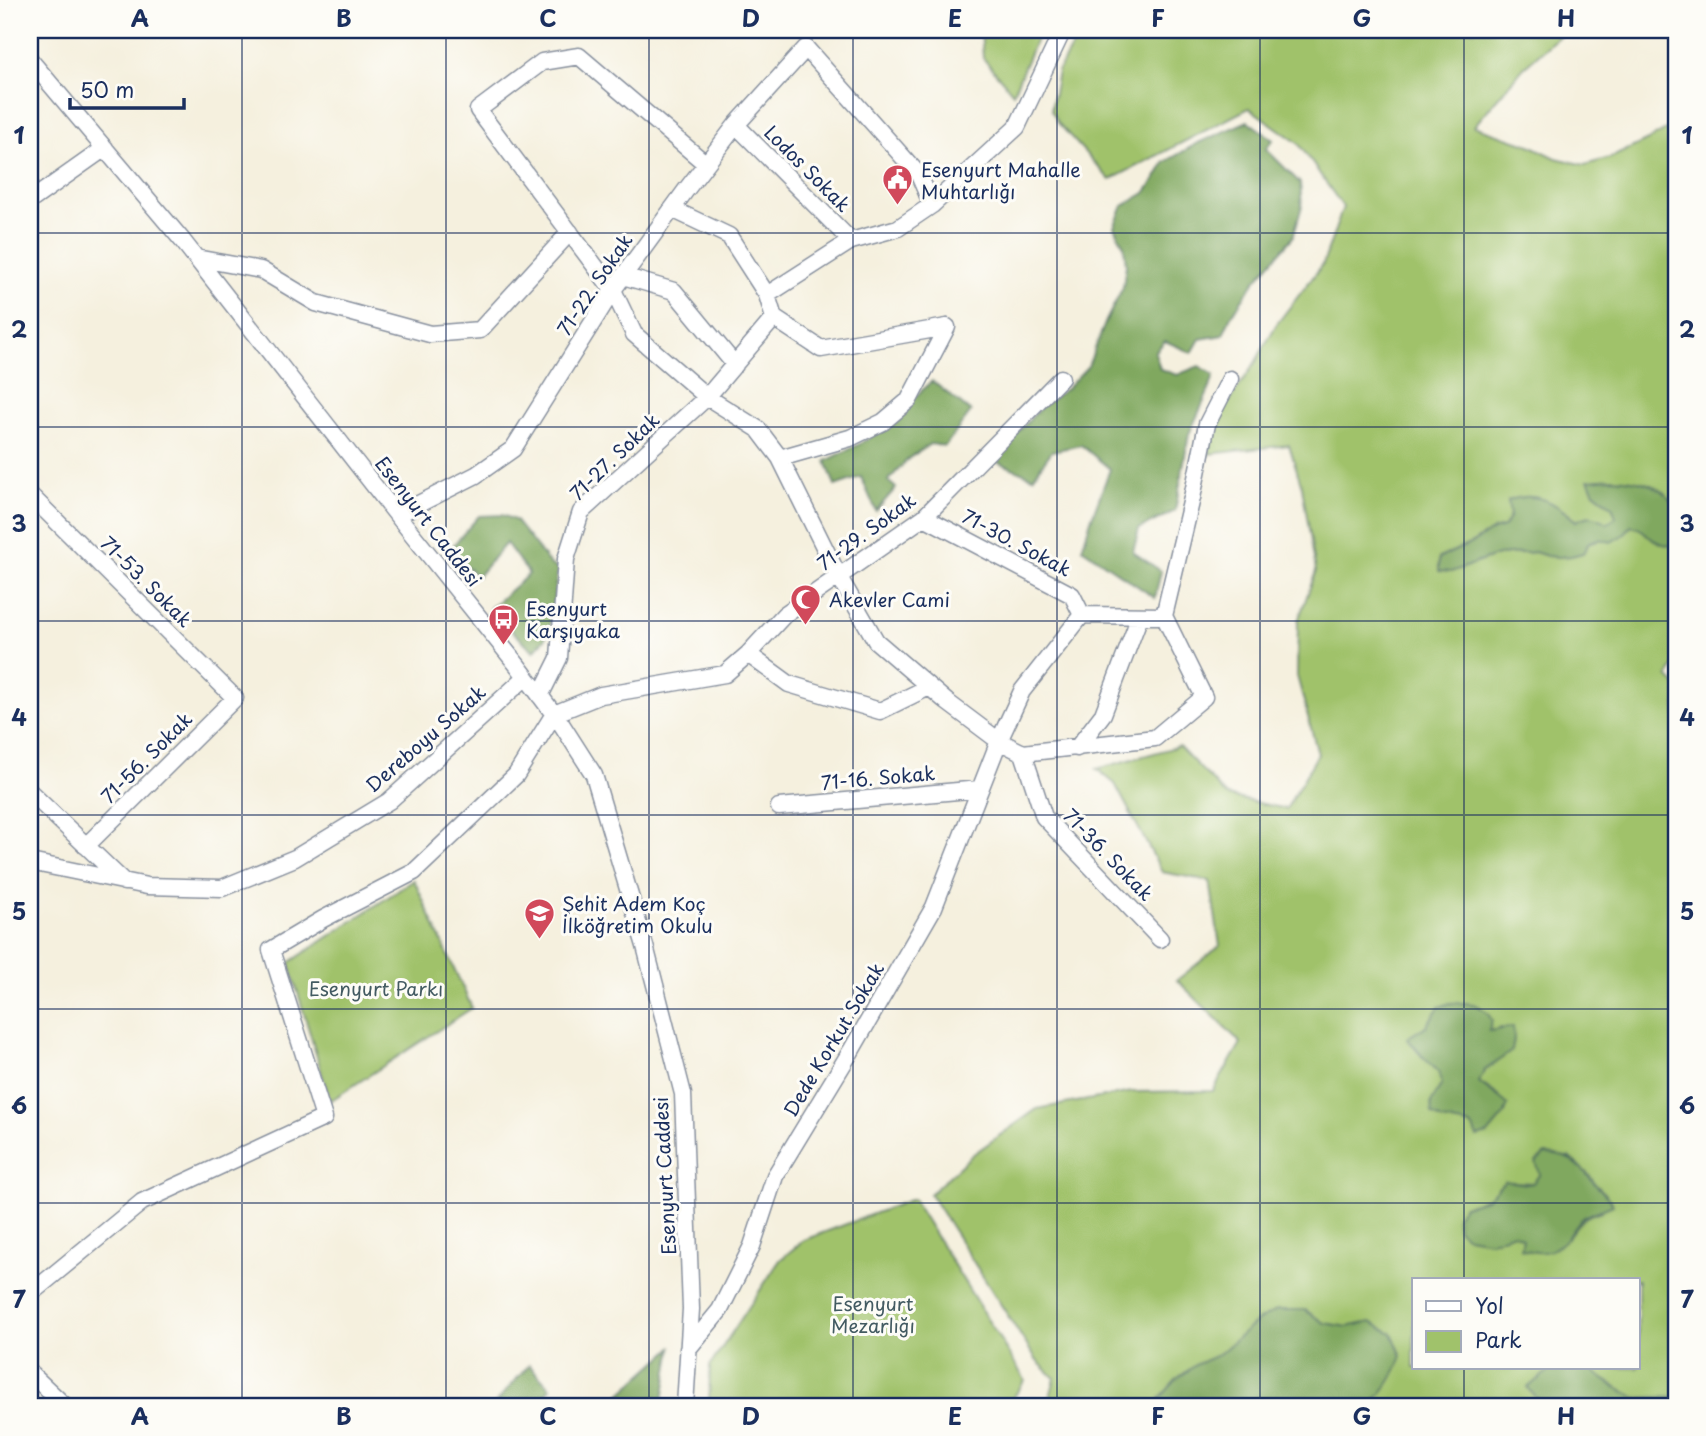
<svg xmlns="http://www.w3.org/2000/svg" width="1706" height="1436" font-family="'Playpen Sans',sans-serif">
  <style>
    .green { fill: #a0c26b; stroke: #5e7864; stroke-width: 2; fill-rule: evenodd }
    .forest { fill: #80a85f; stroke: #4e6c5e; stroke-width: 2 }
    .lines { fill: none; stroke-linecap: round; stroke-linejoin: round }
    .minor-casing { stroke: #88909e; stroke-width: 19 }
    .minor { stroke: #fff; stroke-width: 16 }
    .grid { fill: none; stroke: #1b2f5e; stroke-width: 2; stroke-opacity: 0.55 }
    .labels { text-anchor: middle; dominant-baseline: central; stroke-width: 6; stroke-linejoin: round; paint-order: stroke }
    .street-label { font-size: 19px; fill: #1b2f5e; stroke: #fdfcf7 }
    .poi-label { font-size: 19px; fill: #1b2f5e; stroke: #fdfcf7; text-anchor: start }
    .park-label { font-size: 19px; fill: #435b62; stroke: #fdfcf7 }
    .neatline { fill: none; stroke: #1b2f5e; stroke-width: 2.5 }
    .grid-label { font-size: 23px; text-anchor: middle; font-weight: bold; fill: #1b2f5e }
  </style>
  <rect width="100%" height="100%" fill="#fdfcf7"/>
  <filter id="ink" filterUnits="userSpaceOnUse"><feTurbulence type="fractalNoise" baseFrequency=".0143" numOctaves="2"/><feDisplacementMap in="SourceGraphic" scale="14" xChannelSelector="R" yChannelSelector="G"/><feConvolveMatrix kernelMatrix="1 2 1 2 8 2 1 2 1" color-interpolation-filters="sRGB"/></filter>
  <filter id="wash" filterUnits="userSpaceOnUse"><feTurbulence type="fractalNoise" baseFrequency=".00686" numOctaves="4" result="noise"/><feDisplacementMap in="SourceGraphic" scale="28" xChannelSelector="R" yChannelSelector="G"/><feGaussianBlur stdDeviation="1.57" result="paint"/><feColorMatrix in="noise" values="0 0 0 0 0 0 0 0 0 0 0 0 0 0 0 0 0 1.4 0 .05"/><feComposite in="paint" operator="in"/></filter>
  <g filter="url(#wash)">
    <rect width="100%" height="100%" fill="#f5f0de"/>
    <path class="green" d="M 981,30 L 1040,30 L 1013,93 L 983,58 Z
      M 1081,30 L 1566,30 L 1524,67 L 1474,126 L 1530,145 L 1556,158 L 1585,165 L 1610,158 L 1650,139 L 1671,127 L 1676,127 L 1676,513 C 1673,506 1670,499 1665,494 C 1648,477 1610,477 1589,480 L 1594,492 L 1612,506 L 1617,517 L 1607,523 L 1576,521 L 1566,512 L 1510,516 L 1504,527 L 1493,530 L 1472,543 L 1449,553 L 1451,572 L 1498,555 L 1535,552 L 1547,556 L 1559,557 L 1571,556 L 1583,553 L 1589,542 L 1623,535 L 1631,526 C 1645,529 1642,531 1652,539 C 1659,544 1668,545 1676,547 L 1676,662 L 1668,677 L 1676,685 L 1676,1397 L 1636,1398 L 1585,1368 L 1638,1368 L 1638,1280 L 1414,1280 L 1414,1368 L 1556,1368 L 1546,1373 L 1528,1388 L 1545,1406 L 1369,1406 L 1378,1397 L 1371,1322 L 1348,1327 L 1324,1323 L 1305,1310 L 1277,1310 L 1256,1322 L 1218,1355 L 1197,1364 L 1178,1378 L 1161,1397 L 1158,1406 L 1051,1406 L 1049,1401 L 1055,1378 L 1037,1361 L 930,1194 L 972,1155 L 1037,1109 L 1132,1092 L 1213,1091 L 1241,1043 L 1177,980 L 1220,946 L 1210,881 L 1162,872 L 1115,784 L 1097,769 L 1179,746 L 1227,796 L 1286,809 L 1318,754 L 1297,676 L 1298,621 L 1316,571 L 1302,487 L 1289,445 L 1208,454 L 1224,409 L 1255,363 L 1276,325 L 1323,264 L 1343,207 L 1298,143 L 1249,108 L 1110,180 L 1059,124 L 1051,110 L 1058,71 ZM 1426,1026 L 1489,1032 L 1501,1028 L 1493,1064 L 1483,1071 L 1479,1082 L 1499,1096 L 1472,1126 L 1461,1123 L 1431,1102 L 1443,1083 L 1439,1072 L 1422,1056 L 1407,1039 ZM 1569,1157 L 1589,1175 L 1596,1185 L 1606,1194 L 1602,1211 C 1583,1216 1579,1222 1567,1238 L 1524,1238 L 1513,1233 L 1490,1241 L 1464,1206 L 1476,1203 L 1516,1182 L 1533,1183 L 1540,1174 Z
      M 414,880 L 472,1008 L 330,1101 L 289,963 Z
      M 913,1199 L 1025,1380 L 1008,1406 L 709,1406 L 710,1366 L 780,1260 L 804,1240 Z"/>
    <path class="forest" d="M 1248,121 L 1273,140 L 1266,149 L 1300,183 L 1302,206 L 1293,237 L 1254,282 L 1230,318 L 1223,335 L 1200,339 L 1192,353 L 1165,341 L 1155,352 L 1160,369 L 1177,375 L 1199,366 L 1214,375 L 1210,388 L 1189,434 L 1175,511 L 1139,529 L 1133,552 L 1161,571 L 1155,598 L 1082,548 L 1092,517 L 1110,469 L 1081,445 L 1052,451 L 1033,477 L 993,460 L 1042,406 L 1067,388 L 1088,366 L 1106,321 L 1123,287 L 1126,265 L 1124,246 L 1114,227 L 1123,206 L 1145,193 L 1156,178 L 1165,162 L 1198,143 Z
      M 932,381 L 971,412 L 945,446 L 930,444 L 908,459 L 888,481 L 896,488 L 876,511 L 861,477 L 835,486 L 826,461 L 858,445 L 876,433 Z
      M 1612,478 C 1636,479 1670,485 1676,513 C 1678,524 1676,537 1676,547 C 1668,545 1659,544 1652,539 C 1642,531 1645,529 1631,526 L 1623,535 L 1611,542 L 1600,539 L 1589,542 L 1583,553 L 1571,556 L 1559,557 L 1547,556 L 1535,552 L 1498,555 L 1451,572 L 1439,571 L 1439,558 L 1472,543 L 1493,530 L 1504,527 L 1510,516 L 1508,501 C 1536,490 1555,502 1576,521 C 1590,514 1594,515 1607,523 L 1616,517 L 1612,506 L 1594,492 L 1588,480 Z
      M 502,515 L 515,520 L 550,564 L 558,569 L 550,623 L 545,639 L 534,651 L 499,619 L 490,608 L 529,574 L 506,543 L 478,576 L 447,552 L 479,516 Z
      M 1450,1003 C 1470,1002 1481,1002 1492,1020 L 1489,1031 L 1513,1027 L 1514,1039 L 1512,1051 L 1484,1071 L 1479,1082 C 1488,1090 1499,1096 1508,1105 L 1504,1115 L 1488,1134 L 1477,1137 L 1472,1126 L 1442,1120 L 1432,1114 L 1431,1103 L 1442,1083 L 1439,1072 L 1422,1056 L 1407,1038 L 1426,1026 L 1439,1007 Z
      M 1545,1154 C 1570,1154 1580,1165 1595,1184 C 1601,1191 1608,1196 1613,1205 C 1603,1210 1592,1212 1583,1218 C 1577,1222 1573,1229 1569,1235 C 1554,1254 1543,1255 1521,1249 L 1523,1238 L 1513,1233 L 1490,1241 L 1467,1237 L 1458,1229 L 1456,1216 L 1464,1206 L 1476,1203 L 1488,1198 L 1505,1181 L 1528,1184 L 1533,1183 L 1540,1174 L 1536,1162 Z
      M 1277,1310 L 1305,1310 L 1324,1323 L 1347,1327 L 1371,1322 L 1392,1333 L 1402,1356 C 1394,1377 1386,1391 1369,1406 L 1158,1406 L 1161,1397 L 1178,1378 L 1197,1364 L 1218,1355 L 1256,1322 Z
      M 672,1348 L 662,1406 L 607,1406 Z
      M 529,1365 L 551,1388 L 535,1406 L 493,1406 Z
      M 1556,1368 L 1585,1368 L 1591,1370 L 1612,1385 L 1636,1398 L 1676,1397 L 1676,1406 L 1545,1406 L 1527,1388 L 1546,1373 Z"/>
  </g>
  <g filter="url(#ink)">
    <g class="lines">
      <defs>
        <path id="minor" d="M 30,60 L 182,240 L 397,515 L 518,666 L 562,725 L 594,775 L 645,946 L 683,1094 L 691,1309 L 685,1406
          M 736,125 L 851,241
          M 706,164 L 579,56 L 542,62 L 478,110 L 613,290 L 634,334 L 707,397 L 758,429 L 780,458 L 839,577 L 876,641 L 947,702 L 999,741 L 1023,753 L 1155,738 L 1204,697 L 1164,616
          M 30,201 L 105,148
          M 672,209 L 729,236 L 767,295 L 774,318 L 821,349 L 947,327
          M 196,258 L 261,270 L 316,303 L 430,334 L 480,330 L 570,232
          M 623,276 L 674,291 L 735,365
          M 767,295 L 851,241 L 898,228 L 932,205 L 1017,127 L 1063,30
          M 780,458 L 850,438 L 883,422 L 909,400 L 947,327
          M 30,495 L 235,698 L 86,846
          M 397,515 L 476,475 L 513,449 L 613,290 L 686,190 L 736,125 L 806,48 L 919,175 L 932,205
          M 924,517 L 1072,595 L 1082,615
          M 1082,615 L 1164,616
          M 1164,616 L 1192,498 L 1207,424 L 1230,379
          M 748,654 L 789,684 L 880,711 L 929,687
          M 540,696 L 559,658 L 566,559 L 581,512 L 707,397 L 774,318
          M 1077,748 L 1103,714 L 1140,616
          M 1023,753 L 1044,817 L 1160,939
          M 30,792 L 124,882
          M 779,807 L 980,789
          M 30,862 L 147,886 L 222,888 L 295,858 L 389,801 L 526,677
          M 30,1294 L 142,1202 L 324,1118 L 271,950 L 323,919 L 414,872 L 516,775 L 554,714 L 601,695 L 725,674 L 748,654 L 785,614 L 924,517 L 1061,378
          M 688,1349 L 720,1310 L 752,1246 L 775,1176 L 851,1051 L 934,907 L 999,741 L 1022,691 L 1082,615
          M 30,1373 L 65,1406"/>
      </defs>
      <use href="#minor" class="minor-casing"/>
      <use href="#minor" class="minor"/>
    </g>
  </g>
  <path class="grid" d="M 242,30 L 242,1406M 446,30 L 446,1406M 649,30 L 649,1406M 853,30 L 853,1406M 1057,30 L 1057,1406M 1260,30 L 1260,1406M 1464,30 L 1464,1280M 30,233 L 1676,233M 30,427 L 1676,427M 30,621 L 1676,621M 30,815 L 1676,815M 30,1009 L 1676,1009M 30,1203 L 1676,1203M 1464,1368 L 1464,1406"/>
  <defs>
    <symbol id="civic-pin" viewBox="-11 -11 22 30"><path d="M0 17L-7.5 6A9.5 9.5 0 1 1 7.5 6Z" fill="#d1495b" stroke="#fdfcf7"/><path d="M-.6-6.5H3V-4.5H.6V-3L4-1V1h2V6H-6V1h2V-1L-.6-3ZM-1.2 2.5V6h2.4V2.5Z" fill="#fff"/></symbol>
    <symbol id="mosque-pin" viewBox="-11 -11 22 30"><path d="M0 17L-7.5 6A9.5 9.5 0 1 1 7.5 6Z" fill="#d1495b" stroke="#fdfcf7"/><path d="M3.5-4.9A6 6 0 1 0 3.5 4.9A5 5 0 1 1 3.5-4.9Z" fill="#fff"/></symbol>
    <symbol id="bus-pin" viewBox="-11 -11 22 30"><path d="M0 17L-7.5 6A9.5 9.5 0 1 1 7.5 6Z" fill="#d1495b" stroke="#fdfcf7"/><path d="M-5-6H5V4H4V6H2V4H-2V6H-4V4H-5ZM-3.5-4V0h7V-4ZM-3.5 1.2v1.5H-2V1.2ZM2 1.2v1.5H3.5V1.2Z" fill="#fff"/></symbol>
    <symbol id="school-pin" viewBox="-11 -11 22 30"><path d="M0 17L-7.5 6A9.5 9.5 0 1 1 7.5 6Z" fill="#d1495b" stroke="#fdfcf7"/><path d="M0-5L7-2L0 1L-7-2ZM-4 1L0 2.5L4 1V4Q0 6-4 4Z" fill="#fff"/></symbol>
  </defs>
  <g fill-rule="evenodd">
    <use href="#civic-pin" x="880" y="162" width="35" height="47"/>
    <use href="#mosque-pin" x="788" y="582" width="35" height="47"/>
    <use href="#bus-pin" x="486" y="602" width="35" height="47"/>
    <use href="#school-pin" x="522" y="896" width="35" height="47"/>
  </g>
  <g class="labels">
    <g class="street-label">
      <text transform="translate(808 168) rotate(45)">Lodos Sokak</text>
      <text transform="translate(594 284) rotate(-56)">71-22. Sokak</text>
      <text transform="translate(614 456) rotate(-44)">71-27. Sokak</text>
      <text transform="translate(429 521) rotate(52)">Esenyurt Caddesi</text>
      <text transform="translate(866 531) rotate(-36)">71-29. Sokak</text>
      <text transform="translate(1017 542) rotate(28)">71-30. Sokak</text>
      <text transform="translate(147 581) rotate(45)">71-53. Sokak</text>
      <text transform="translate(425 738) rotate(-41)">Dereboyu Sokak</text>
      <text transform="translate(146 757) rotate(-45)">71-56. Sokak</text>
      <text transform="translate(878 777) rotate(-5)">71-16. Sokak</text>
      <text transform="translate(1109 854) rotate(46)">71-36. Sokak</text>
      <text transform="translate(833 1039) rotate(-59)">Dede Korkut Sokak</text>
      <text transform="translate(664 1176) rotate(-93)">Esenyurt Caddesi</text>
    </g>
    <g class="poi-label">
      <text x="921" y="169">Esenyurt Mahalle<tspan x="921" dy="22">Muhtarlığı</tspan></text>
      <text x="829" y="599">Akevler Cami</text>
      <text x="526" y="608">Esenyurt<tspan x="526" dy="22">Karşıyaka</tspan></text>
      <text x="562" y="903">Şehit Adem Koç<tspan x="562" dy="22">İlköğretim Okulu</tspan></text>
    </g>
    <g class="park-label">
      <text x="376" y="988">Esenyurt Parkı</text>
      <text x="873" y="1303">Esenyurt<tspan x="873" dy="22">Mezarlığı</tspan></text>
    </g>
  </g>
  <rect width="1706" height="1436" fill="none" stroke="#fdfcf7" stroke-width="77"/>
  <rect x="1412" y="1278" width="228" height="91" fill="#fdfcf7" stroke="#a3aaba" stroke-width="2"/>
  <rect x="1426" y="1301" width="35" height="10" fill="#ffffff" stroke="#a3aaba" stroke-width="2"/>
  <text x="1475" y="1314" font-size="21" fill="#1b2f5e">Yol</text>
  <rect x="1426" y="1331" width="35" height="21" fill="#a0c26b" stroke="#a3aaba" stroke-width="2"/>
  <text x="1475" y="1348" font-size="21" fill="#1b2f5e">Park</text>
  <path d="M70 98v10h114v-10" fill="none" stroke="#1b2f5e" stroke-width="3.5"/>
  <text x="80" y="98" font-size="21" fill="#1b2f5e" stroke="#fdfcf7" stroke-width="5" paint-order="stroke">50 m</text>
  <rect x="38" y="38" width="1630" height="1360" class="neatline"/>
  <g class="grid-label">
    <text x="140" y="27">A</text>
    <text x="344" y="27">B</text>
    <text x="548" y="27">C</text>
    <text x="751" y="27">D</text>
    <text x="955" y="27">E</text>
    <text x="1158" y="27">F</text>
    <text x="1362" y="27">G</text>
    <text x="1566" y="27">H</text>
    <text x="19" y="144">1</text>
    <text x="1687" y="144">1</text>
    <text x="19" y="338">2</text>
    <text x="1687" y="338">2</text>
    <text x="19" y="532">3</text>
    <text x="1687" y="532">3</text>
    <text x="19" y="726">4</text>
    <text x="1687" y="726">4</text>
    <text x="19" y="920">5</text>
    <text x="1687" y="920">5</text>
    <text x="19" y="1114">6</text>
    <text x="1687" y="1114">6</text>
    <text x="19" y="1308">7</text>
    <text x="1687" y="1308">7</text>
    <text x="140" y="1425">A</text>
    <text x="344" y="1425">B</text>
    <text x="548" y="1425">C</text>
    <text x="751" y="1425">D</text>
    <text x="955" y="1425">E</text>
    <text x="1158" y="1425">F</text>
    <text x="1362" y="1425">G</text>
    <text x="1566" y="1425">H</text>
  </g>
</svg>
